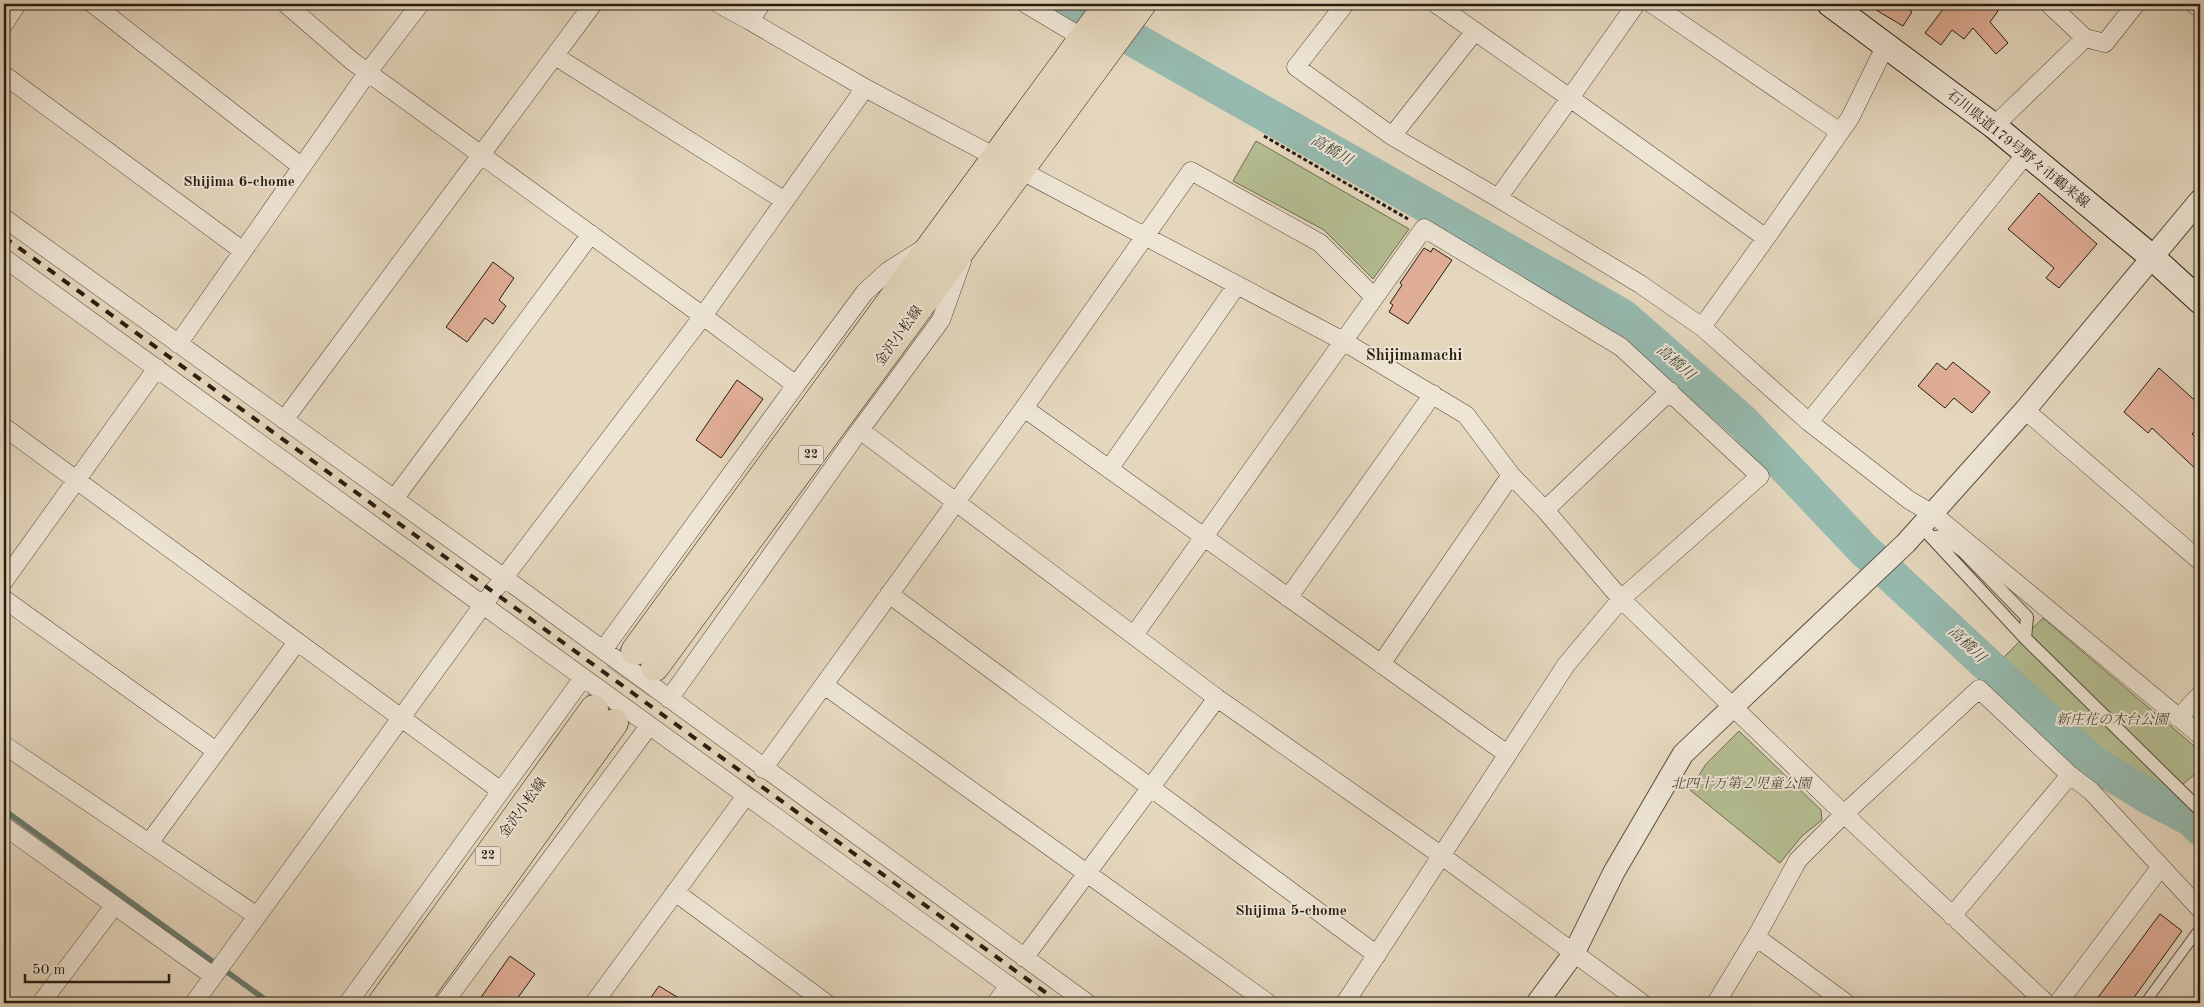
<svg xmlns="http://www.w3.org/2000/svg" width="2204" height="1007" font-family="'Old Standard TT','Noto Serif JP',serif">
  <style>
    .green { fill: #b4be92; stroke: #6e6e52 }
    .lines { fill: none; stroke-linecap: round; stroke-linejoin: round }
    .stream { stroke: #6a7b70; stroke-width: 5.5 }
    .river { stroke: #96baaf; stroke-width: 35 }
    .building { fill: #e0ae97; stroke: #271d11 }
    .primary-tunnel { stroke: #bfb29b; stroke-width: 28; stroke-dasharray: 28 14; stroke-linecap: butt }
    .service-casing { stroke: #564c3c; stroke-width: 11 }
    .pedestrian-casing { stroke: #564c3c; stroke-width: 14 }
    .minor-casing { stroke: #564c3c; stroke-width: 19 }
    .tertiary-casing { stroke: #564c3c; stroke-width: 23 }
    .secondary-casing { stroke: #271d11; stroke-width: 27 }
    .primary-casing { stroke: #271d11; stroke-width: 29 }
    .path { stroke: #271d11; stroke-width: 3; stroke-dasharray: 4 2.5; stroke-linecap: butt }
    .service { stroke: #eee5d5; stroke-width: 9 }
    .pedestrian { stroke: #eee5d5; stroke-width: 12 }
    .minor { stroke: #eee5d5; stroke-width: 18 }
    .tertiary { stroke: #eee5d5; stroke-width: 21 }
    .secondary { stroke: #eee5d5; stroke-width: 25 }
    .primary { stroke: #e5d7be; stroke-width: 28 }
    .rail { stroke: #271d11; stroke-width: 4; stroke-dasharray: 9 9; stroke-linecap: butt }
    .labels { text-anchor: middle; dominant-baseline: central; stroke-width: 4; stroke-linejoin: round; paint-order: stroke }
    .shield { fill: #eee5d5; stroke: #63594c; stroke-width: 1 }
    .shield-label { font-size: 12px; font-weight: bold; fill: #271d11 }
    .street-label { font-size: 14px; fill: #271d11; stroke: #eee5d5 }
    .park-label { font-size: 14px; font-style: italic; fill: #514d38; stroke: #eee5d5 }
    .water-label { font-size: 15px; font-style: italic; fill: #484c40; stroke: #eee5d5 }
    .neighbourhood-label { font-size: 15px; font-weight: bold; fill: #271d11; stroke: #eee5d5 }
    .quarter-label { font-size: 16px; font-weight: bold; fill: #271d11; stroke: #eee5d5 }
  </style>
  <rect width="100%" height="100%" fill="#e5d7be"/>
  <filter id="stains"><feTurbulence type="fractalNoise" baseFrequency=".004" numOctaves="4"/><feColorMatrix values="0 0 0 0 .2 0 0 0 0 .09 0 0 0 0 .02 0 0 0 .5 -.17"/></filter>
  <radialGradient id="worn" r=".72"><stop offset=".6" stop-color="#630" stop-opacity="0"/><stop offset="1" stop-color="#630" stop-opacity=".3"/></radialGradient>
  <path class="green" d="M 1256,141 L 1409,229 L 1373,279 L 1324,230 L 1233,181 Z
    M 2043,618 L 2200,751 L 2200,770 L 2171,794 L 2094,749 L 2002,659 Z
    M 1739,731 L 1821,810 L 1822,820 L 1802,836 L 1780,863 L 1690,790 L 1706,764 Z"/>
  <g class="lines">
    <path class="stream" d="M 4,810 L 270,1003"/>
    <path class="river" d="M 1071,4 L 1622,316 L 1743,422 L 1863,549 L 2093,763 L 2151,798 L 2193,820 L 2200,828"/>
  </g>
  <path class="building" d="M 1866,4 L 1911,4 L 1908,9 L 1912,12 L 1903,26 Z
    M 1947,4 L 1988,4 L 1998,11 L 1990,22 L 2008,43 L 1996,54 L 1973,28 L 1964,39 L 1952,30 L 1941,45 L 1925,33 Z
    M 2039,193 L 2097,244 L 2059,288 L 2046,278 L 2054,268 L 2008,229 Z
    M 1424,248 L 1431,252 L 1433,248 L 1452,260 L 1408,324 L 1389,312 L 1393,305 L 1390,303 L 1402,285 L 1400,283 Z
    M 493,262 L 514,278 L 499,300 L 506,306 L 493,324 L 485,318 L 467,342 L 446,327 Z
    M 1953,362 L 1990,392 L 1972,413 L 1954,398 L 1945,408 L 1918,386 L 1937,363 L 1946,370 Z
    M 2159,368 L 2200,405 L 2200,424 L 2192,434 L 2200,442 L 2200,473 L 2152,428 L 2148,433 L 2124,412 Z
    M 737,380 L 763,399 L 721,458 L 696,440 Z
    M 2160,914 L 2182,931 L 2130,1003 L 2094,1003 Z
    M 510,956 L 535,974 L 514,1003 L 477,1003 Z
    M 659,986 L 687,1003 L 647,1003 Z"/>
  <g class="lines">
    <path class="primary-tunnel" d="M 594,709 L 635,651
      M 614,723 L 655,667"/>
    <defs>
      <path id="service" d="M 2145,1003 L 2200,928"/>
      <path id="pedestrian" d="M 1921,526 L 2025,638 L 2200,810
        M 1932,538 L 1942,536 L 1963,551 L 2027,617 L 2025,638"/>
      <path id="minor" d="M 93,4 L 302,167
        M 286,4 L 352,61 L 703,316 L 483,605 L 1033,1003
        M 719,4 L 750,21
        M 761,4 L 750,21 L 865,88 L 703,316 L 796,385 L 865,292 L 888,271 L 921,250
        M 1026,4 L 1083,38
        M 1345,4 L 1296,67 L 1392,136 L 1498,198 L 1570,98 L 1766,238 L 1850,118 L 1886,45
        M 1436,4 L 1570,98 L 1636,4
        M 1652,4 L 1840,132
        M 2049,4 L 2085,38
        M 2194,4 L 2200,8
        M 4,24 L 17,4
        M 555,56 L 785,201
        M 4,75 L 243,251
        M 865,88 L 1343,341 L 1466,415 L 1511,475 L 1545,510 L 1621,599 L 1844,814 L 2046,1003
        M 1994,126 L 2085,38 L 2105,43 L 2136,4
        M 1392,136 L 1475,31
        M 1498,198 L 1640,284 L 1702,327 L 1766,238
        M 4,218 L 503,577 L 1087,1003
        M 4,258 L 483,605 L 194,1003
        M 1702,327 L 1809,422 L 2026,154
        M 178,344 L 368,72 L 420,4
        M 1024,408 L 1507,754
        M 2025,410 L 2200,561
        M 284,420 L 593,4
        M 1809,422 L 1909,500 L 1933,514 L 2200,735
        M 4,427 L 501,791 L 583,678
        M 860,430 L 941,320 L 962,261
        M 1109,469 L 1237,285
        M 394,499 L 591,234
        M 1545,510 L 1670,391
        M 4,581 L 157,368
        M 889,594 L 1377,955
        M 1288,598 L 1433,394
        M 4,599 L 216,751
        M 1134,635 L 1424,228 L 1621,347 L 1760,476 L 1621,599 L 1566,665 L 1345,1003
        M 603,650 L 796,385
        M 1381,664 L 1511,475
        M 824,685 L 1268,1003
        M 669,699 L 860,430 L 1217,698 L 1442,856 L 1642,1003
        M 2178,718 L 2200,695
        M 4,745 L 257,916
        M 763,769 L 1024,408 L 1191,171 L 1320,243 L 1374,297
        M 4,826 L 213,976
        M 149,843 L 297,642
        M 675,892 L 826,1003
        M 1952,916 L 2070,775
        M 1756,937 L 1846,1003
        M 1024,958 L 1217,698
        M 41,1003 L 114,906
        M 348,1003 L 501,791
        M 444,1003 L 649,726
        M 594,1003 L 745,797
        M 996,1003 L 1009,985
        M 1716,1003 L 1756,937 L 1798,860 L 1844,814 L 1979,689 L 2070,775 L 2091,791 L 2200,909
        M 2058,1003 L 2160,868"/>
      <path id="tertiary" d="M 1537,1003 L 1574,953 L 1614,872 L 1683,754 L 1906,543 L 2025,410 L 2200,200"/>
      <path id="secondary" d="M 1830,4 L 1994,126 L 2153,258 L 2200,301"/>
      <path id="primary" d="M 635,651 L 1108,4
        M 655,667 L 1142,4
        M 382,1003 L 594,709
        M 413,1003 L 614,723"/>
    </defs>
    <use href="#service" class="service-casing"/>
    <use href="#pedestrian" class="pedestrian-casing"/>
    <use href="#minor" class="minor-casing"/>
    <use href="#tertiary" class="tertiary-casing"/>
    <use href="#secondary" class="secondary-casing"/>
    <use href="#primary" class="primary-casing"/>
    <path class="path" d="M 1264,136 L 1408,219"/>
    <use href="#service" class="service"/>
    <use href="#pedestrian" class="pedestrian"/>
    <use href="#minor" class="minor"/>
    <use href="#tertiary" class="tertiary"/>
    <use href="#secondary" class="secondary"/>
    <use href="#primary" class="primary"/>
    <path class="rail" d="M 4,237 L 1060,1003"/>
  </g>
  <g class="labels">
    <g class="shield">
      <rect x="798.5" y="445.5" width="25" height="19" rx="4"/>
      <rect x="475.5" y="846.5" width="25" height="19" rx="4"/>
    </g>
    <g class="shield-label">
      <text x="811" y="455">22</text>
      <text x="488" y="856">22</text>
    </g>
    <g class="street-label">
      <text transform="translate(2018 149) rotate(39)">石川県道179号野々市鶴来線</text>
      <text transform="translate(899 336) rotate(-54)">金沢小松線</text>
      <text transform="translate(523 808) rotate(-54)">金沢小松線</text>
    </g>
    <g class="park-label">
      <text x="2112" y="720">新庄花の木台公園</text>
      <text x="1741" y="784">北四十万第２児童公園</text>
    </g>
    <g class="water-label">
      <text transform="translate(1331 151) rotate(30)">高橋川</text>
      <text transform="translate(1675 363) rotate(41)">高橋川</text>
      <text transform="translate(1966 645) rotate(43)">高橋川</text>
    </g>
    <g class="neighbourhood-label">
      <text x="239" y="182">Shijima 6-chome</text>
      <text x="1291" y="911">Shijima 5-chome</text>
    </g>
    <g class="quarter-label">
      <text x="1414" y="356">Shijimamachi</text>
    </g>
  </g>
  <rect width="2204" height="1007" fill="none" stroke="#e5d7be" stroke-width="20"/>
  <rect x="5" y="5" width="2194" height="997" fill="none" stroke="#271d11" stroke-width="2.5"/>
  <rect x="10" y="10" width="2184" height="987" fill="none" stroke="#271d11"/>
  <path d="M25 974v8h144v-8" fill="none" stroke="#271d11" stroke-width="2.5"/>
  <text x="32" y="974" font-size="15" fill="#271d11" stroke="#eee5d5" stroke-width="4" paint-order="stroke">50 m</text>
  <rect width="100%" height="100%" filter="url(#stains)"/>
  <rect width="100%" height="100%" fill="url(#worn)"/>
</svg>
